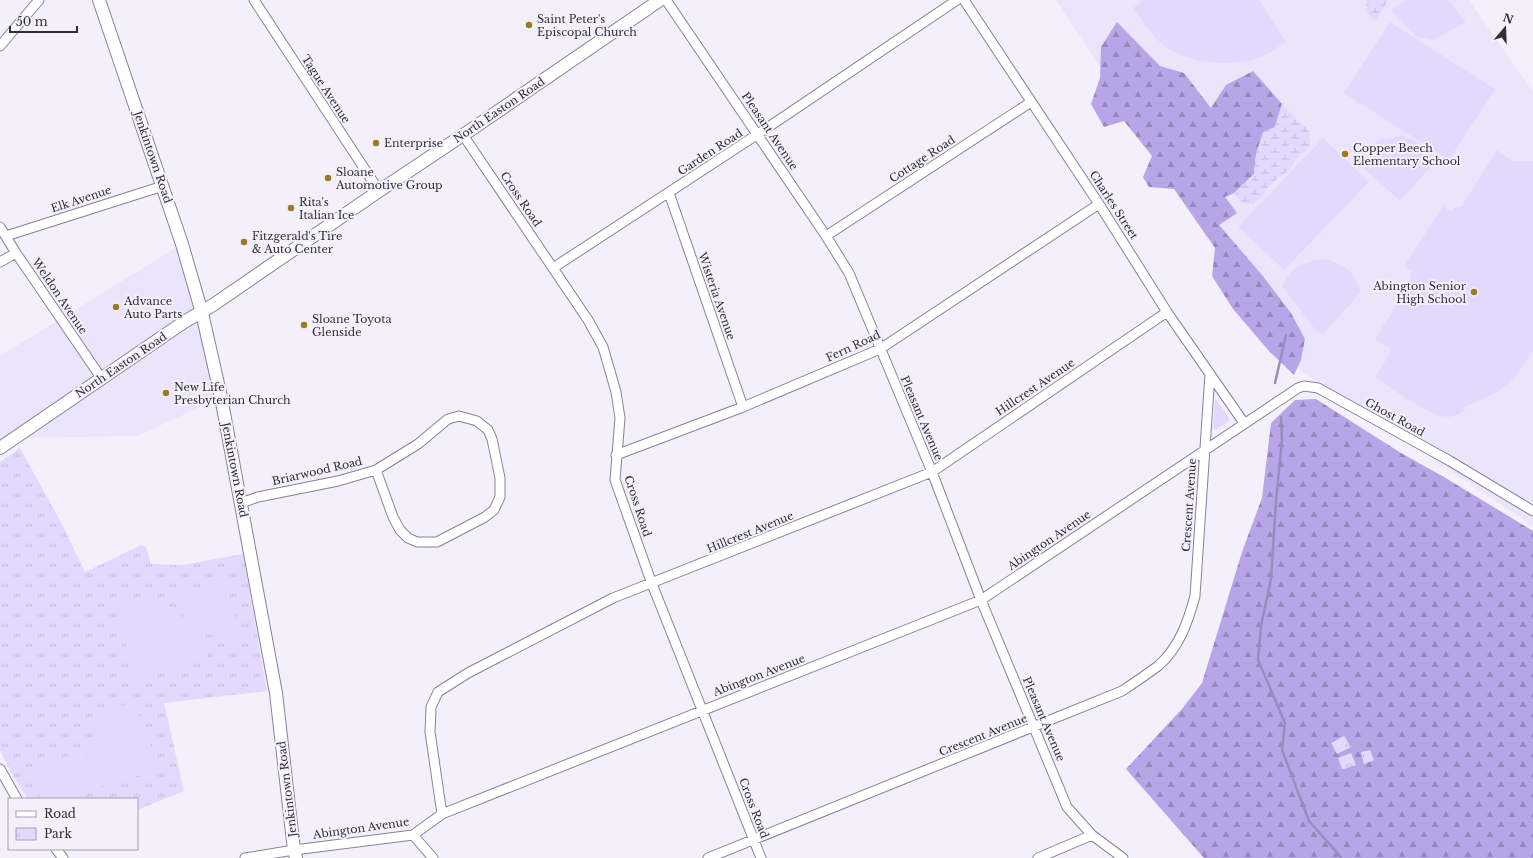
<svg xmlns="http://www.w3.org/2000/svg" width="1533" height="858" font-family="'Libre Baskerville',serif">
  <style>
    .built { fill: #eae5fb }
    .forest { fill: url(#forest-firs) }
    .wetland { fill: url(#wetland-marsh) }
    .park { fill: url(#park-tufts) }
    .garden { fill: #e3d9fe }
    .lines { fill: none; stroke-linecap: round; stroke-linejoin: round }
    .stream { stroke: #9a8cbe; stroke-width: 2.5 }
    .street-casing { stroke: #88819b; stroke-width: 11 }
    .secondary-casing { stroke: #88819b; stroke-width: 14 }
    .street { stroke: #fff; stroke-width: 9 }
    .secondary { stroke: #fff; stroke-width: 12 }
    .poi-dot { fill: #9a7a24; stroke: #f3f0fc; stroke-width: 1.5 }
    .labels { text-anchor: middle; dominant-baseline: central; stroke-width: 4; stroke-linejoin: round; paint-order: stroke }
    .poi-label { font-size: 11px; fill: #312e39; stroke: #f3f0fc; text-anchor: start }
    .street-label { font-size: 11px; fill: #312e39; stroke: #f3f0fc }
  </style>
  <defs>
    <pattern id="forest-firs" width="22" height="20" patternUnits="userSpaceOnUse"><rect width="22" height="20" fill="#b8a5e7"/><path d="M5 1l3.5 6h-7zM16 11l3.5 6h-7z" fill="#9687bc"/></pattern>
    <pattern id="wetland-marsh" width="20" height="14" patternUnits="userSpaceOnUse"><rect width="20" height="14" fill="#e3d9fe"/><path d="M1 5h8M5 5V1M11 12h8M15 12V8" fill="none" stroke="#c3bbda"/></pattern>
    <pattern id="park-tufts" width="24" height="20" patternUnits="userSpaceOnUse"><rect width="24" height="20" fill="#e3d9fe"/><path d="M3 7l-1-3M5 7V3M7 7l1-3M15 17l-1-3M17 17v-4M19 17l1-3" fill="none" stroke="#c3bbda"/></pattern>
  </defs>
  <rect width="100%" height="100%" fill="#f3f0fc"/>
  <path class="built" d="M 1056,0 L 1469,0 L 1533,92 L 1533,526 L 1299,370 Z
    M 182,244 L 221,397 L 138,436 L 15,438 L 0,448 L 0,356 Z"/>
  <path class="forest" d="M 1117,22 L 1160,66 L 1184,73 L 1211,108 L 1226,85 L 1253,71 L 1282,104 L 1275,127 L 1256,154 L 1254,174 L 1234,193 L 1225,197 L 1237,213 L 1219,225 L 1262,275 L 1291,313 L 1305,339 L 1301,360 L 1294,375 L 1269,351 L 1233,309 L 1212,276 L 1215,248 L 1174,189 L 1149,187 L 1143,177 L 1152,156 L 1124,121 L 1104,127 L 1091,104 L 1100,78 L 1101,47 Z
    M 1316,399 L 1401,453 L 1444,477 L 1533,531 L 1533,858 L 1204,858 L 1126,769 L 1182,709 L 1202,683 L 1242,552 L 1262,498 L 1271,423 L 1295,400 Z"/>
  <path class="wetland" d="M 1366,0 L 1388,0 L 1376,20 L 1374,21 L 1367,12 Z
    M 1282,104 L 1309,131 L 1310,147 L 1295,160 L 1289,171 L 1280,176 L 1267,188 L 1263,196 L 1253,204 L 1245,204 L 1241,202 L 1234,193 L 1254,174 L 1256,154 L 1263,132 L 1275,127 Z"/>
  <path class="park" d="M 20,448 L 63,526 L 85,572 L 141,545 L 146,547 L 151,564 L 182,565 L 243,554 L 267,691 L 164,703 L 184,791 L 137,810 L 137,799 L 28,799 L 12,774 L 0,750 L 0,462 Z
    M 1344,736 L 1351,747 L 1337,754 L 1331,743 Z
    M 1370,750 L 1374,760 L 1364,764 L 1361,752 Z
    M 1351,753 L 1356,765 L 1344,769 L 1342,769 L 1338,758 Z"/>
  <path class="garden" d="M 1145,0 L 1259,0 L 1286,42 C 1277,47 1269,55 1259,58 C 1231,68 1186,64 1162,44 C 1150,34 1142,20 1133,8 Z
    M 1406,0 L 1448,0 L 1466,22 L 1433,40 L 1415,36 L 1391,10 Z
    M 1390,22 L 1495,89 L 1449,160 L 1344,93 Z
    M 1402,136 C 1420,142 1426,145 1435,162 L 1400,201 L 1360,165 C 1372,141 1376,139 1402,136 Z
    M 1323,138 L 1369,182 L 1284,270 L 1238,227 Z
    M 1497,150 L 1513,161 L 1533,161 L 1533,351 L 1517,375 L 1509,383 L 1497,392 L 1463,408 L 1464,411 C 1459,413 1454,416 1449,417 C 1429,417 1392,388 1375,377 L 1391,352 L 1391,349 L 1375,339 L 1411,282 L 1410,276 L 1412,272 L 1404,266 L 1443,206 L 1452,212 L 1454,207 L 1461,207 Z
    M 1326,259 C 1347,266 1354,271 1361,292 L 1324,333 L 1317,332 L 1282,286 C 1292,266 1304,261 1326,259 Z
    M 1216,399 L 1229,418 L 1229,421 L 1216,430 L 1213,428 L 1215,400 Z
    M 223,579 L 228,582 L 227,588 L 240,640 C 224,638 204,636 193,625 L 200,638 L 209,660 L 168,669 L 153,676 L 141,678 L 135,682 L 128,678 L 128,651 L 116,604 C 151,601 162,599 190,623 L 169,596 L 218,583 Z
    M 134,701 L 147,737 L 154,751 L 157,763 L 160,766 L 157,773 L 154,772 L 125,779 L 88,791 L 85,781 L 87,794 L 83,799 L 41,799 L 32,783 L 27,779 L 28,774 L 34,773 L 79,750 L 84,770 C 87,749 93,721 114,709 C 120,706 128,704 134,701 Z"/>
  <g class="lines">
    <path class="stream" d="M 1275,383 L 1286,335
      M 1281,417 L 1282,440 L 1276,501 L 1271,579 L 1261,626 L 1258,660 L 1285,723 L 1282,750 L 1309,821 L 1340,856 L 1341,858"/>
    <defs>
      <path id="street" d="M 254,0 L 379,191
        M 666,0 L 826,236 L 849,273 L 932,472 L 981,600 L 1067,807 L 1092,835 L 1123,858
        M 964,0 L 1099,204 L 1167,312 L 1244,423
        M 0,46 L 39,0
        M 463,135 L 588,320 L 603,347 L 616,392 L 620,418 L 615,480 L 652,584 L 761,858
        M 669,193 L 743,407
        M 0,227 L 16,253 L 102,379
        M 6,236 L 163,186
        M 826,236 L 1031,102
        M 0,262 L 16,253
        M 553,268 L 758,134 L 957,0
        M 616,455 L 743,407 L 880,349 L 1099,204
        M 241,503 L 258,497 L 338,481 L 376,470 L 418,444 L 448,419 L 459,416 L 477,421 L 488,430 L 492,439 L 500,478 L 500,497 L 494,510 L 485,517 L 437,542 L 417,542 L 408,538 L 400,530 L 393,517 L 376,470
        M 0,769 L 17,799
        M 442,814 L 430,732 L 431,707 L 438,692 L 468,673 L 613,598 L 932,472 L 1167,312
        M 413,835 L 433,858
        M 56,849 L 63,858
        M 245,858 L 294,850 L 413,835 L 442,814 L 981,600 L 1298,388 L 1304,386 L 1318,388 L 1450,461 L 1533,511
        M 708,858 L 1122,691 C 1134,683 1146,675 1158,666 C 1179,648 1188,622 1195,596 L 1210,374
        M 1038,858 L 1092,835"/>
      <path id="secondary" d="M 99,0 L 182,244 L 202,313 L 221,397 L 276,693 L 294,850 L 296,858
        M 0,448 L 184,322 L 213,305 L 379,191 L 472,129 L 660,0"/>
    </defs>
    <use href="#street" class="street-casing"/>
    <use href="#secondary" class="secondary-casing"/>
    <use href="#street" class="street"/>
    <use href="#secondary" class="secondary"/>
  </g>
  <g class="poi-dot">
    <circle cx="529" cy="25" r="4"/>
    <circle cx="376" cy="143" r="4"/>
    <circle cx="1345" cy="154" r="4"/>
    <circle cx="328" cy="178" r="4"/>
    <circle cx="291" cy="208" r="4"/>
    <circle cx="244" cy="242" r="4"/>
    <circle cx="1474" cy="292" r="4"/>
    <circle cx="116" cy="307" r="4"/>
    <circle cx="304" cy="325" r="4"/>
    <circle cx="166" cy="393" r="4"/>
  </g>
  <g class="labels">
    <g class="poi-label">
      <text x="537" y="19">Saint Peter's<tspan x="537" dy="13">Episcopal Church</tspan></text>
      <text x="384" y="143">Enterprise</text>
      <text x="1353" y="148">Copper Beech<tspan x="1353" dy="13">Elementary School</tspan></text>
      <text x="336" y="172">Sloane<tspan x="336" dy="13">Automotive Group</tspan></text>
      <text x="299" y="202">Rita's<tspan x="299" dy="13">Italian Ice</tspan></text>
      <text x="252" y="236">Fitzgerald's Tire<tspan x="252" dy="13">&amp; Auto Center</tspan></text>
      <text x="1466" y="286" text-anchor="end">Abington Senior<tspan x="1466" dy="13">High School</tspan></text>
      <text x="124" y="301">Advance<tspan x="124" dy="13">Auto Parts</tspan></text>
      <text x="312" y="319">Sloane Toyota<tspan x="312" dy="13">Glenside</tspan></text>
      <text x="174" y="387">New Life<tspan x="174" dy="13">Presbyterian Church</tspan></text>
    </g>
    <g class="street-label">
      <text transform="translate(326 89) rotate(57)">Tague Avenue</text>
      <text transform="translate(499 110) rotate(-34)">North Easton Road</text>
      <text transform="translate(770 131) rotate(56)">Pleasant Avenue</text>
      <text transform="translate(710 152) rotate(-33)">Garden Road</text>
      <text transform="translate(153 157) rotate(71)">Jenkintown Road</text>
      <text transform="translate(922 159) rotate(-33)">Cottage Road</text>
      <text transform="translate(81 199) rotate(-18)">Elk Avenue</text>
      <text transform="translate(521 199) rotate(56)">Cross Road</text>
      <text transform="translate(1114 205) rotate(57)">Charles Street</text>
      <text transform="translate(60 296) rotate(56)">Weldon Avenue</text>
      <text transform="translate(717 296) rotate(71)">Wisteria Avenue</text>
      <text transform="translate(853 346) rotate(-25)">Fern Road</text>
      <text transform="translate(121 365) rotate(-34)">North Easton Road</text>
      <text transform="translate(1035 387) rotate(-34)">Hillcrest Avenue</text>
      <text transform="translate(1395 417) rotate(29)">Ghost Road</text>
      <text transform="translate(922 418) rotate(67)">Pleasant Avenue</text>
      <text transform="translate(235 470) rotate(79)">Jenkintown Road</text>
      <text transform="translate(317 471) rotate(-13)">Briarwood Road</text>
      <text transform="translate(1189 505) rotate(-86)">Crescent Avenue</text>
      <text transform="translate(638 506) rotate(72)">Cross Road</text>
      <text transform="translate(750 532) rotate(-22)">Hillcrest Avenue</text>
      <text transform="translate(1049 540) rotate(-34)">Abington Avenue</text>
      <text transform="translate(759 675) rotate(-21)">Abington Avenue</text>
      <text transform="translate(1044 719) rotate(67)">Pleasant Avenue</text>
      <text transform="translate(983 735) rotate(-22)">Crescent Avenue</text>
      <text transform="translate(287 789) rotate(-97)">Jenkintown Road</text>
      <text transform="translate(754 808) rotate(69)">Cross Road</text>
      <text transform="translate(361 828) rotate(-8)">Abington Avenue</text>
    </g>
  </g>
  <rect x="8" y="798" width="130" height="52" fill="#f3f0fc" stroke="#a5a2ae"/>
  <rect x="16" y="811" width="20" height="6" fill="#ffffff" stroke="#a5a2ae"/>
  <text x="44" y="818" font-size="12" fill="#312e39">Road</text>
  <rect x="16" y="828" width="20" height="12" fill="url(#park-tufts)" stroke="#a5a2ae"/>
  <text x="44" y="838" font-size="12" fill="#312e39">Park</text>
  <g transform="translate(1505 28) rotate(19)" stroke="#f3f0fc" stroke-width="3" paint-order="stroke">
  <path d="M0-3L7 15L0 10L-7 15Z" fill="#312e39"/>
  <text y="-6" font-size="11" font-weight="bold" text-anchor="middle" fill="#312e39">N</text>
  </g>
  <path d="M10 26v6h67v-6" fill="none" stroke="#312e39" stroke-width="2"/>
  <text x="16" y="26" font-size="12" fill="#312e39" stroke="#f3f0fc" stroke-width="3" paint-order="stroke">50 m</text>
</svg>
